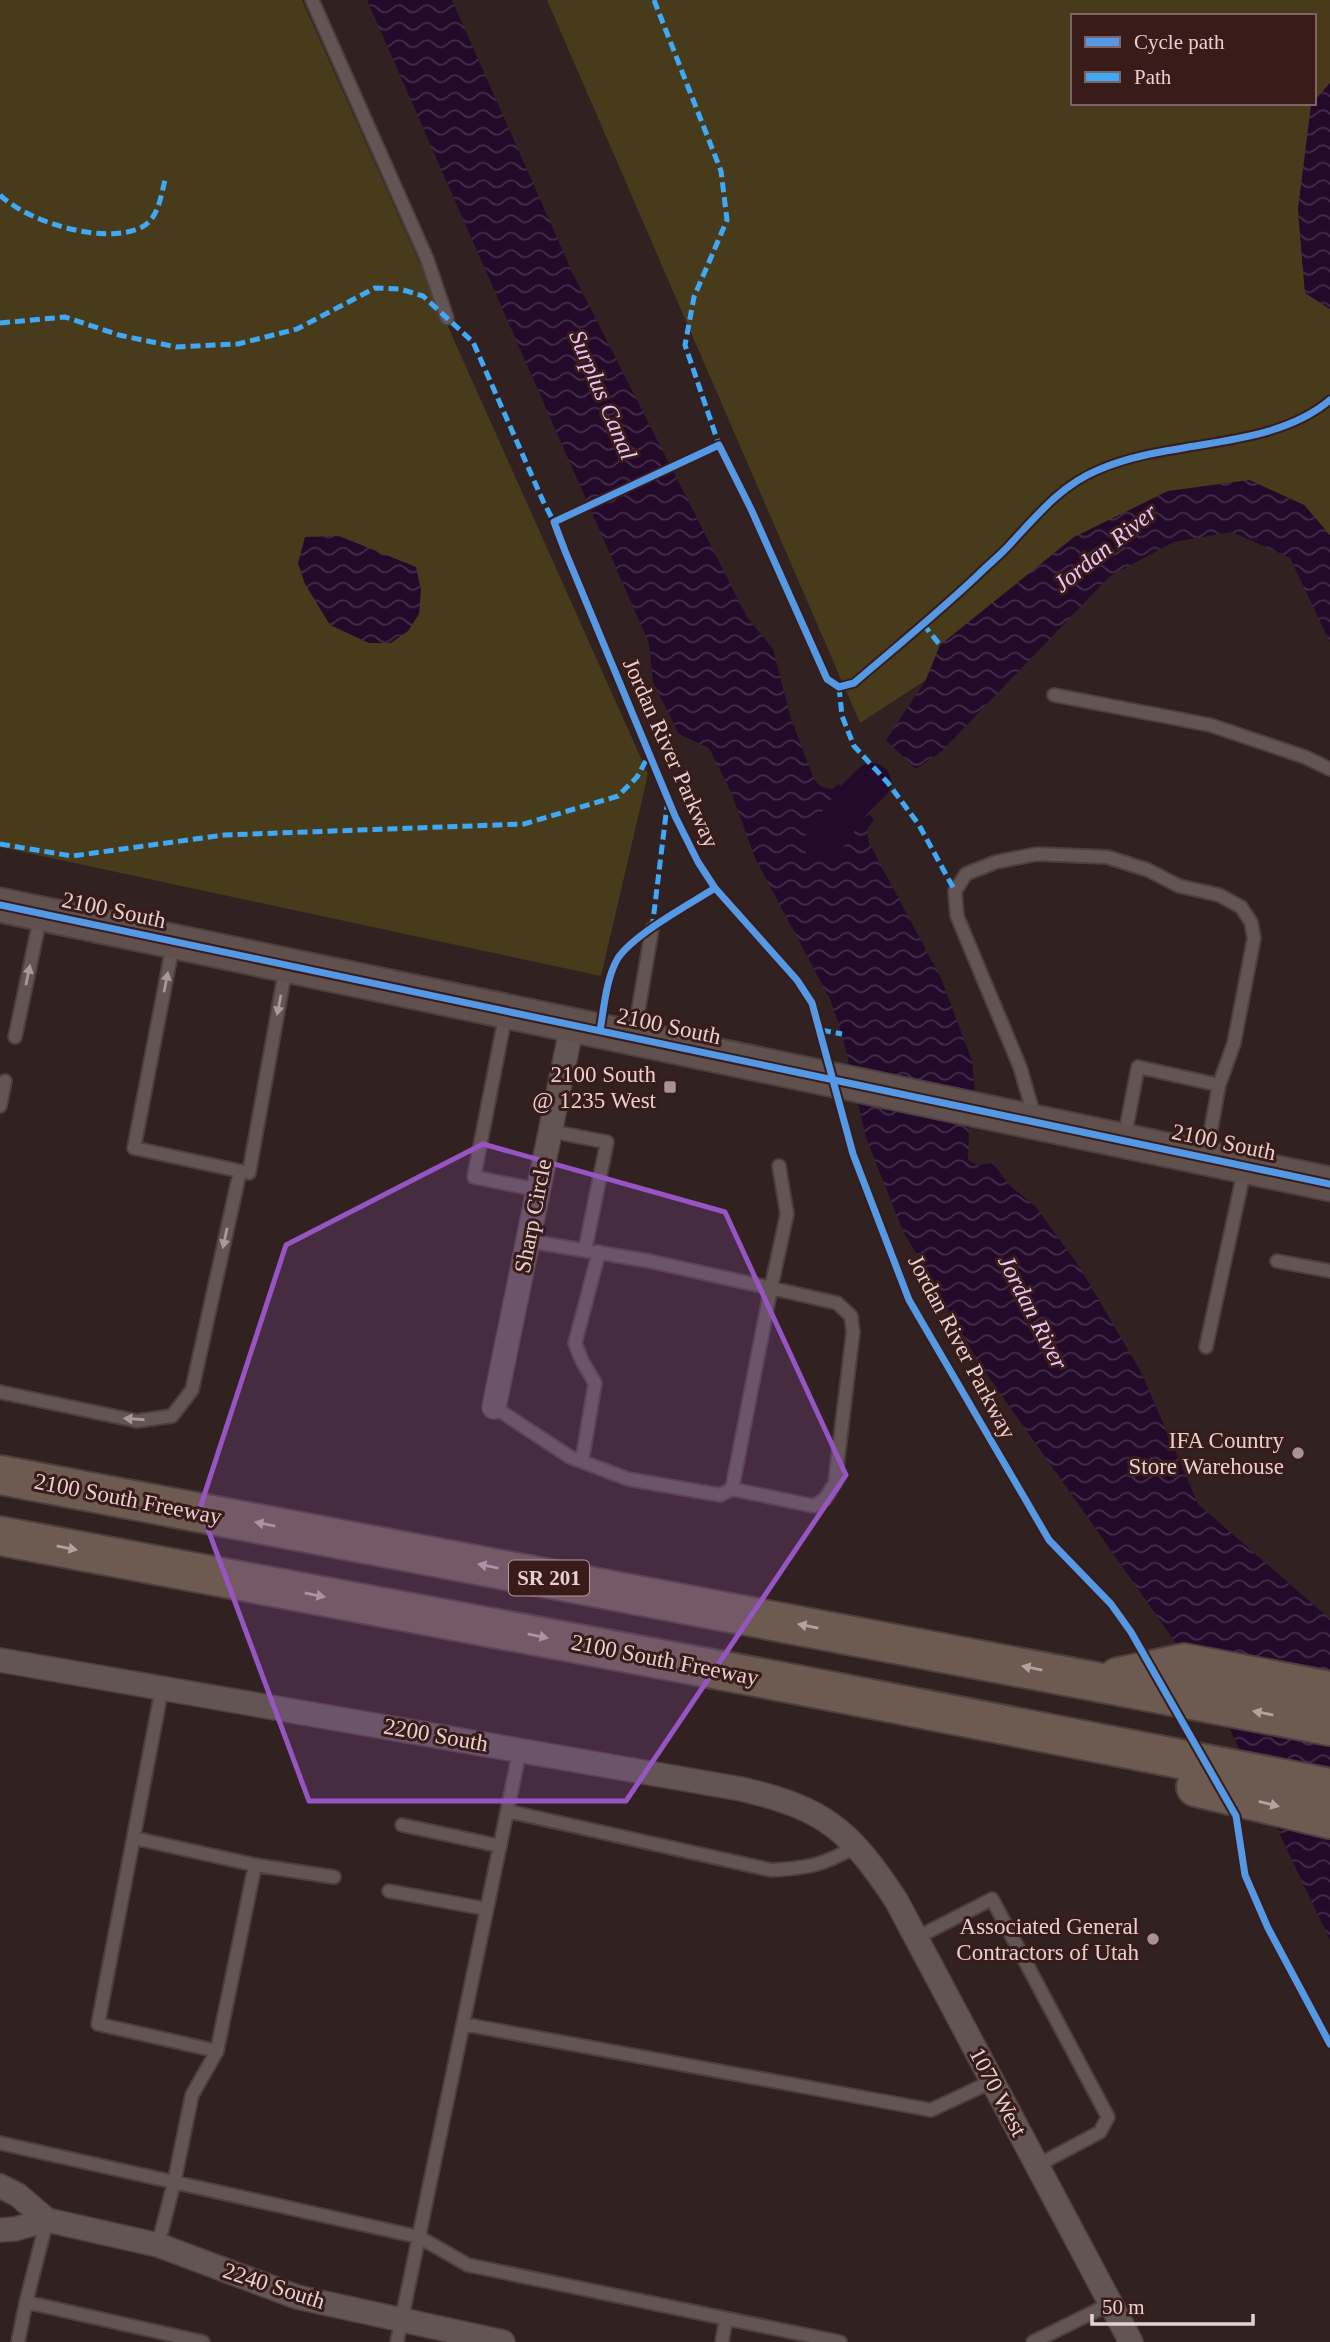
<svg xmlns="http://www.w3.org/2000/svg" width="1330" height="2342" font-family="Georgia,serif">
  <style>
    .green { fill: #483b1b }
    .water { fill: url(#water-waves) }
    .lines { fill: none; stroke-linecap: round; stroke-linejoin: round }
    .river { stroke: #230a2b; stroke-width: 38 }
    .lane-casing { stroke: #4e3f3f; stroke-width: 16 }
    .street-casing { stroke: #4e3f3f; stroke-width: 26 }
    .secondary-casing { stroke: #4e3f3f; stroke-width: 37 }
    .highway-casing { stroke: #4e3f3f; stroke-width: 42 }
    .lane { stroke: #625554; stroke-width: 12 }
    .street { stroke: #625554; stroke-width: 23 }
    .secondary { stroke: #60514f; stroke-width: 33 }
    .highway { stroke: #6d5a51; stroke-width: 38 }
    .quiet { stroke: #3fa9f5; stroke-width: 5; stroke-dasharray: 10 5; stroke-linecap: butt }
    .cycleway-casing { stroke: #391b1a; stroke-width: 11 }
    .cycleway { stroke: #5399e6; stroke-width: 7 }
    .oneway { fill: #aa9998 }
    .oneway2 { fill: #b5a19d }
    .marked { fill: #9655c3; fill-opacity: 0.2; stroke: #9655c3; stroke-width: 5; stroke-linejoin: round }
    .poi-dot { fill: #a69392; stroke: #391b1a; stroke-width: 2.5 }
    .labels { text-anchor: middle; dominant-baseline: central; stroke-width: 6; stroke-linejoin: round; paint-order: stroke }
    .shield { fill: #391b1a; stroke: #b19a99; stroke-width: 2 }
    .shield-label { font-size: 21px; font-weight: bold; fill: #e5d1cf }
    .street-label { font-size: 23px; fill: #e5d1cf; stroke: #391b1a }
    .poi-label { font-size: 23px; fill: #e5d1cf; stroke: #391b1a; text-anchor: end }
    .water-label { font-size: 24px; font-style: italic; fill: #e9c5fb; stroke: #391b1a }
  </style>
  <defs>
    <pattern id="water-waves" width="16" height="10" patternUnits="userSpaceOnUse" patternTransform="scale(1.75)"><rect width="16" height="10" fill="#230a2b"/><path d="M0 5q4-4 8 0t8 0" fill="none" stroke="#432d49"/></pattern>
  </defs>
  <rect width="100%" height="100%" fill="#322121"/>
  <path class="green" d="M 0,0 L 302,0 L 648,774 L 601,976 L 0,847 Z
    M 547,0 L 1330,0 L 1330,83 L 1314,101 L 1314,16 L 1073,16 L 1073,103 L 1312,103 L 1298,210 L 1305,293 L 1330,309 L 1330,536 L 1304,505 L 1249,480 L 940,645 L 926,680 L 860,723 Z"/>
  <path class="water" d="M 367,0 L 452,0 L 573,274 L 747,617 L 773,649 L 791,719 L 814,779 C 819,786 823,788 832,789 L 838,784 L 874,819 L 867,830 L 869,843 L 941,978 L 972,1061 L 975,1093 L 969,1130 L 968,1160 L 978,1165 L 993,1163 L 1008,1184 L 1035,1206 L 1079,1266 L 1141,1372 L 1198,1504 L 1330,1619 L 1330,1940 L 1216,1700 L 979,1363 L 903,1231 L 866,1138 L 842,1034 L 830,999 L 755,858 L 731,792 L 709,748 L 679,734 L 653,682 L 649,643 Z
    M 1330,83 L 1330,309 L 1305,293 L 1298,209 L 1311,105 Z
    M 1249,480 L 1304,505 L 1330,535 L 1330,642 L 1290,558 L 1232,532 L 1174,542 L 1110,576 L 942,751 L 916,769 L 886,740 L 926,680 L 940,645 L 1074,537 L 1168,491 Z
    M 339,536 L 416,567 L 421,590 L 419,614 L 408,631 L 391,643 L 369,643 L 330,625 L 305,584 L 298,563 L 305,537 Z"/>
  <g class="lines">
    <path class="river" d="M 823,843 L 854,800 L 872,782"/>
    <defs>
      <path id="lane" d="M 312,0 L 427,259 L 447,318
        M 1054,695 L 1210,725 L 1305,757 L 1330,769
        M 173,944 L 134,1148 L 249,1173 L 286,966
        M 506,1012 L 474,1177 L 538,1190
        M 634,1036 L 652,929
        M 15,1037 L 41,914
        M 0,1106 L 5,1081
        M 1035,1119 L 1020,1067 L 957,916 L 955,891 L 966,874 L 996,862 L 1037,854 L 1107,857 L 1148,870 L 1179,886 L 1219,895 L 1241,907 L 1251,922 L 1254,938 L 1234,1043 L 1219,1085 L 1206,1157
        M 550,1131 L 607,1142 L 585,1250
        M 1124,1140 L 1138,1067 L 1219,1085
        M 1277,1261 L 1330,1271
        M 1206,1347 L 1245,1167
        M 0,1392 L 137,1421 L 172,1416 L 192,1390 L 240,1171
        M 494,1407 L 570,1457 L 628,1479 L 720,1495 L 732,1489 L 771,1288 L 649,1261 L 528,1241
        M 582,1461 L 595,1383 L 582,1361 L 575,1343 L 599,1252
        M 732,1489 L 814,1506 L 825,1499 L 835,1483 L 853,1332 L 851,1316 L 837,1303 L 771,1288 L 787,1214 L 779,1166
        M 507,1811 L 771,1870 C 810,1868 823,1865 857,1846
        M 402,1825 L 500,1846
        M 134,1838 L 255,1865 L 217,2051
        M 255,1865 L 334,1877
        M 389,1891 L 487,1909
        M 916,1938 L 992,1899 L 1108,2117 L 1100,2132 L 1038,2165
        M 463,2024 L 931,2110 L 993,2081
        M 0,2143 L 419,2237 L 468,2265 L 840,2342
        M 158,2245 L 174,2183 L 192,2095 L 217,2051 L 98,2024 L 162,1688
        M 26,2302 L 203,2342
        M 18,2342 L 26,2302 L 47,2220
        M 397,2342 L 520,1749
        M 722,2342 L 726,2319
        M 1033,2342 L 1112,2303"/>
      <path id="street" d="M 494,1407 L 572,1025
        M 0,1660 L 741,1789 C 824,1808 850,1830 896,1900 L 1131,2342
        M 0,2186 L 18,2195 L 47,2220 L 158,2245 L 297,2297 L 503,2342
        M 0,2230 L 15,2229 L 47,2220"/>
      <path id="secondary" d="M 0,905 L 1330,1184"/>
      <path id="highway" d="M 0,1475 L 1330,1726
        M 0,1536 L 799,1685 L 1330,1788
        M 1118,1677 L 1184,1663 L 1330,1691
        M 1196,1787 L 1330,1819"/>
    </defs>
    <use href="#lane" class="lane-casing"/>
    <use href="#street" class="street-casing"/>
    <use href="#secondary" class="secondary-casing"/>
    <use href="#highway" class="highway-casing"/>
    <use href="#lane" class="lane"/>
    <use href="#street" class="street"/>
    <use href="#secondary" class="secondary"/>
    <use href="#highway" class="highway"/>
    <path class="quiet" d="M 654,0 L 721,171 L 727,220 L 694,297 L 685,345 L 719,445
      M 0,195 C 28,222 105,246 142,227 C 158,219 161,196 165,180
      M 0,323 L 65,317 L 119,335 L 176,347 L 238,344 L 297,329 L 375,288 L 400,289 L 423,296 L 473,342 L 543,501 L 554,522
      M 923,624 L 940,645
      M 839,687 L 842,716 L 854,746 L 888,783 L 919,825 L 955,891
      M 0,844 L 72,856 L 224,835 L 524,824 L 618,796 L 637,777 L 649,755
      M 652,929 L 667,806
      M 821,1030 L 842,1034"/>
    <defs>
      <path id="cycleway" d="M 1330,400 C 1270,451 1170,438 1098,470 C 1062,485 1039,513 1013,541 C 1003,553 990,563 979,574 C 939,612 896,647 854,683 L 839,687 L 827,679 L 751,509 L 719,445 L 554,522 L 565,551 L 675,816 L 698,862 L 715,888 L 797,980 L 812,1003 L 853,1154 L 909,1300 L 1049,1540 L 1111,1604 L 1131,1632 L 1236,1816 L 1245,1875 L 1268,1928 L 1330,2044
        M 0,905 L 1330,1184
        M 600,1031 C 604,1008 606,978 618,958 C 634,934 690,904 715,888"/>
    </defs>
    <use href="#cycleway" class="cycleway-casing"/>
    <use href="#cycleway" class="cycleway"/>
  </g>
  <defs><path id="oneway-solid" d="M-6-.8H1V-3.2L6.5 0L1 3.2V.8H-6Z" transform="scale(1.75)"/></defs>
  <g class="oneway">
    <use href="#oneway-solid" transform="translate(28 975) rotate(-78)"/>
    <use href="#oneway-solid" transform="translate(166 982) rotate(-79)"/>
    <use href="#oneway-solid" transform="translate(279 1005) rotate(101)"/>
    <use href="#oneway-solid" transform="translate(225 1238) rotate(102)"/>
    <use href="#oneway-solid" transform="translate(134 1419) rotate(-176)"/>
  </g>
  <g class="oneway2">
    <use href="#oneway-solid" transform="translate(265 1524) rotate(-169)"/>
    <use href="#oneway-solid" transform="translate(67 1548) rotate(11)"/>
    <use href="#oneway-solid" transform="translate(488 1566) rotate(-169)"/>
    <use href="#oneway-solid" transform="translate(315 1595) rotate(11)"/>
    <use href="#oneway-solid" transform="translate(808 1626) rotate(-169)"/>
    <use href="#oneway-solid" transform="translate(538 1636) rotate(11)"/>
    <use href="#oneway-solid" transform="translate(1032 1668) rotate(-169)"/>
    <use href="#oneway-solid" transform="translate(1263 1713) rotate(-169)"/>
    <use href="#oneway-solid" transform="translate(1269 1804) rotate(14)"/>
  </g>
  <path class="marked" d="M 483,1144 L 725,1212 L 846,1475 L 626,1801 L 309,1801 L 200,1508 L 286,1245 Z"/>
  <g class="poi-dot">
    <rect x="663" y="1080" width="14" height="14" rx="3.5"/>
    <circle cx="1298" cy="1453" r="7"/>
    <circle cx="1153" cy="1939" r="7"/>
  </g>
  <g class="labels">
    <rect class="shield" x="509" y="1560.5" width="80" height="35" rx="5"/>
    <g class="shield-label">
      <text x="549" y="1578">SR 201</text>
    </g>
    <g class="street-label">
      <text transform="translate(671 753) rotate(66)">Jordan River Parkway</text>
      <text transform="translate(114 910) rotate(12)">2100 South</text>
      <text transform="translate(669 1026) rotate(12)">2100 South</text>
      <text transform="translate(1224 1142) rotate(12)">2100 South</text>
      <text transform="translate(533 1216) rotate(-79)">Sharp Circle</text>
      <text transform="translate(962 1347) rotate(62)">Jordan River Parkway</text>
      <text transform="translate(128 1499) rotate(11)">2100 South Freeway</text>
      <text transform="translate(665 1660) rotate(11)">2100 South Freeway</text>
      <text transform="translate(436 1735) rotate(10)">2200 South</text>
      <text transform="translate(998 2092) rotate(62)">1070 West</text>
      <text transform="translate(274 2286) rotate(18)">2240 South</text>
    </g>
    <g class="poi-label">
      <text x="656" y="1074">2100 South<tspan x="656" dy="26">@ 1235 West</tspan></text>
      <text x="1284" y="1440">IFA Country<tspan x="1284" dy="26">Store Warehouse</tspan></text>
      <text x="1139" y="1926">Associated General<tspan x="1139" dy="26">Contractors of Utah</tspan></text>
    </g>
    <g class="water-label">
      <text transform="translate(603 395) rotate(67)">Surplus Canal</text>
      <text transform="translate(1105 548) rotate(-39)">Jordan River</text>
      <text transform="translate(1033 1312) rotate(63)">Jordan River</text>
    </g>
  </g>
  <rect x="1071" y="14" width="245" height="91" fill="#391b1a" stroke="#7e6462" stroke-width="2"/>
  <rect x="1085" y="37" width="35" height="10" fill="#5399e6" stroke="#7e6462" stroke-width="2"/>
  <text x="1134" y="49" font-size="21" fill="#e5d1cf">Cycle path</text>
  <rect x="1085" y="72" width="35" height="10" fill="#3fa9f5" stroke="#7e6462" stroke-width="2"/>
  <text x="1134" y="84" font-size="21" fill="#e5d1cf">Path</text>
  <path d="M1092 2314v10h161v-10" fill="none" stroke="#e5d1cf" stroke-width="3.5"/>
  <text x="1102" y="2314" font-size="21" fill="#e5d1cf" stroke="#391b1a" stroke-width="5" paint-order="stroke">50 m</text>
</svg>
